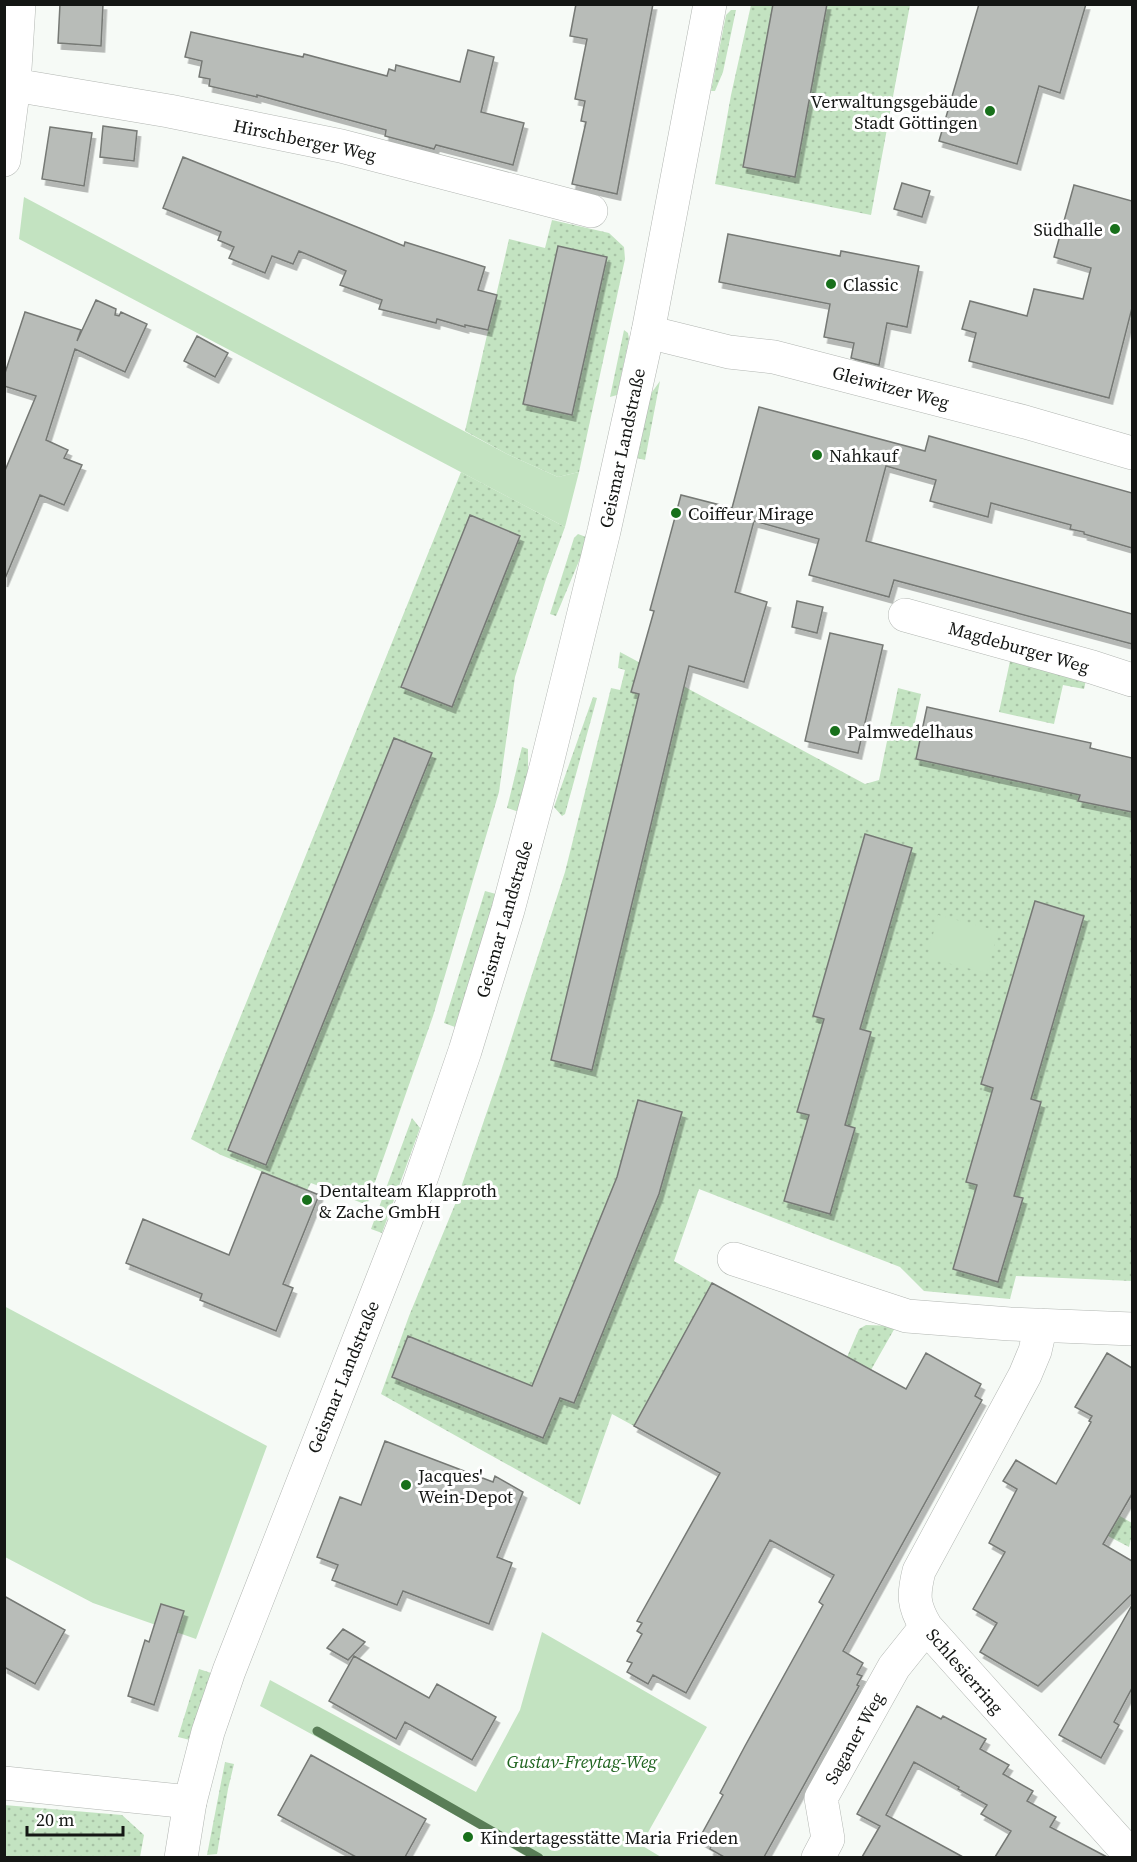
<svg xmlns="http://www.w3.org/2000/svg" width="1137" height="1862" font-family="'Source Serif 4',serif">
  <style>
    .grass { fill: url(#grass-dots) }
    .green { fill: #c3e3c1 }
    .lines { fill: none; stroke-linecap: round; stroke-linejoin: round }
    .stream { stroke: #597d57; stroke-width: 9 }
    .building { fill: #b8bcb8; stroke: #767975; stroke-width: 1.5; filter: url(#shadow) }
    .minor-casing { stroke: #b2b6b2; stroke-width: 34 }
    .secondary-casing { stroke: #b2b6b2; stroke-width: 34 }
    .minor { stroke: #fff; stroke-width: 33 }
    .secondary { stroke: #fff; stroke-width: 33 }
    .poi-dot { fill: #18701b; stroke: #fff; stroke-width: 2 }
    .labels { text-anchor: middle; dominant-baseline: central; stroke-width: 6; stroke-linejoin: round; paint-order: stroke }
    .poi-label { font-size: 18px; fill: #141614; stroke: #fff; text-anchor: start }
    .street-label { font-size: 18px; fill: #141614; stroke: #fff }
    .park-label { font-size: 18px; font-style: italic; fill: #1f641f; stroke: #fff }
  </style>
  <defs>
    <pattern id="grass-dots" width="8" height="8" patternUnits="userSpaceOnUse" patternTransform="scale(1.5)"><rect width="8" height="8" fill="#c3e3c1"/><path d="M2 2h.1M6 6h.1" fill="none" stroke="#a7c2a5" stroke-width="1.8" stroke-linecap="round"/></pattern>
    <filter id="shadow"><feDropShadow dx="3.5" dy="6" stdDeviation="0" flood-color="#0004"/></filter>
  </defs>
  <rect width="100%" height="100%" fill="#f6faf6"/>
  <path class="grass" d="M 751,5 L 910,5 L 871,215 L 715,184 L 731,95 Z
    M 731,10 L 736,10 L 723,72 L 715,91 L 711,91 L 726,15 Z
    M 552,220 L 609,233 L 624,247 L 625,259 L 579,472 L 558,477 L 507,454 L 465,431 L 509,239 L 545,248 Z
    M 624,330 L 628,333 L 629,339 L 617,395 L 610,397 Z
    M 660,381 L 645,460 L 637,458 L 650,395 Z
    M 461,472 L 565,527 L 546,579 L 515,677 L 499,792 L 433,1016 L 367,1205 L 311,1183 L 307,1190 L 221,1155 L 191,1139 Z
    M 578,534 L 586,537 L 584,549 L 556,616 L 550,614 L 574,538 Z
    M 620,652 L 865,784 L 879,780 L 898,688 L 921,694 L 912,736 L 920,739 L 916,759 L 1080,795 L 1079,801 L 1132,812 L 1132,1281 L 1016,1276 L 1010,1299 L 924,1291 L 900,1267 L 699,1189 L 674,1261 L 712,1283 L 634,1426 L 612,1414 L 580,1505 L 381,1394 L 409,1316 L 456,1202 L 501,1071 L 565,872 L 611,688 L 620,690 L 625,670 L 618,668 Z
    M 1012,652 L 1087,676 L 1084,689 L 1063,685 L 1054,724 L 999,712 Z
    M 593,697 L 597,698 L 565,814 L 562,816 L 554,807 Z
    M 522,747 L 528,749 L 528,778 L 519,812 L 507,808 Z
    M 485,891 L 496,894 L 455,1027 L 444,1023 Z
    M 412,1118 L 420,1128 L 382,1233 L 371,1229 Z
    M 866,1325 L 896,1326 L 871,1370 L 847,1357 L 859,1329 Z
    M 1092,1500 L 1132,1523 L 1132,1534 L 1129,1547 L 1087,1525 Z
    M 199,1669 L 211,1673 L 190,1740 L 178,1737 Z
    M 225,1762 L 234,1764 L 228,1789 L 217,1854 L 207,1855 Z
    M 4,1805 L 122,1815 L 144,1835 L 140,1857 L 5,1857 Z"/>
  <path class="green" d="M 24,197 L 507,454 L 558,477 L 579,472 L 565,527 L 19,239 Z
    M 938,915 L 998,931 L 987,973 L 927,958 Z
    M 4,1306 L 267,1446 L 196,1639 L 93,1603 L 5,1557 Z
    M 542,1632 L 707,1727 L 641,1845 L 661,1857 L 527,1857 L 379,1771 L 260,1706 L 270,1680 L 476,1792 L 520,1710 Z"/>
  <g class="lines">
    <path class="stream" d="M 317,1731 L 539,1858"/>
  </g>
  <path class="building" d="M 60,4 L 103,4 L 101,46 L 58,43 Z
    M 576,4 L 653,4 L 617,194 L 572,184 L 586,122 L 581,121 L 585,101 L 575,99 L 587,39 L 570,36 Z
    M 773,4 L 827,4 L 795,177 L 743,167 Z
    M 979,4 L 1086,4 L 1060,93 L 1039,86 L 1017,164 L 939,141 Z
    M 191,32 L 303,57 L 304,54 L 387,76 L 389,69 L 395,71 L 396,65 L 460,82 L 468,50 L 494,57 L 481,112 L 524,123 L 513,165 L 436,145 L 434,149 L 385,136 L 386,130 L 257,95 L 257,97 L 209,86 L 210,79 L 199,77 L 202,61 L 185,57 Z
    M 103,126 L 137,131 L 134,161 L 100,157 Z
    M 50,127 L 92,133 L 84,186 L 42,179 Z
    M 183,157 L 404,246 L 405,242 L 485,267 L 478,290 L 497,295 L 488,330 L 465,325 L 465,327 L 437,319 L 436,323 L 379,309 L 382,300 L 340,285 L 346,271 L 299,251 L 293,264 L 272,256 L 265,273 L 229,258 L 234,247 L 218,240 L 221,232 L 163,208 Z
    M 902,183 L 930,191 L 922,217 L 894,209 Z
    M 1074,185 L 1132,201 L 1132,308 L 1109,398 L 969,361 L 976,333 L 962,329 L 970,301 L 1027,316 L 1034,289 L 1083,299 L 1091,268 L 1054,257 Z
    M 728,234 L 840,256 L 841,251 L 919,266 L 907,327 L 887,323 L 879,365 L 851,358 L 854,343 L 824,337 L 830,304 L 719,282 Z
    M 558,246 L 607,257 L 572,415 L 523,404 Z
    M 96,300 L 116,309 L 115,315 L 119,316 L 121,312 L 147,324 L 125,372 L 75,349 L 46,440 L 68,450 L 64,458 L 82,465 L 64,505 L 40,495 L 4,581 L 4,473 L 36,396 L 4,386 L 4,376 L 25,312 L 81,330 L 77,341 Z
    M 197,336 L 228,353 L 215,377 L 184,361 Z
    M 759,407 L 925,451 L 929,436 L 1132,493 L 1132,548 L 1084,534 L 1084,532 L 1070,529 L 1071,525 L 991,503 L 988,517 L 930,501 L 936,480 L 886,466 L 866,541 L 1132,614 L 1132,644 L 894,580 L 889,597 L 809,575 L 819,539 L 754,521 L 735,592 L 767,602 L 744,682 L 689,666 L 592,1070 L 551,1060 L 639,694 L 631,692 L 654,611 L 650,610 L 681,495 L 732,508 Z
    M 470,515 L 520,536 L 452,707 L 401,687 Z
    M 797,601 L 823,607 L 817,633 L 792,627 Z
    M 830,633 L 883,645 L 858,753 L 805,741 Z
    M 927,707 L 1091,743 L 1090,748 L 1132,758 L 1132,812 L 1078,801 L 1080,795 L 916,759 Z
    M 394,738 L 432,753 L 266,1165 L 228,1150 Z
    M 865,834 L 912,848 L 860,1029 L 871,1032 L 845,1125 L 855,1128 L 830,1214 L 784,1201 L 809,1115 L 797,1112 L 824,1019 L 813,1016 Z
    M 1035,901 L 1084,916 L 1031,1099 L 1041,1102 L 1014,1196 L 1023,1198 L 998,1282 L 953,1269 L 977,1185 L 966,1182 L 993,1088 L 981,1084 Z
    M 638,1100 L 682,1112 L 659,1194 L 574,1403 L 560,1398 L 543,1438 L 392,1377 L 408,1336 L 532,1386 L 617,1177 Z
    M 262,1172 L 319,1195 L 283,1284 L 293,1288 L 276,1331 L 200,1300 L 202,1294 L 126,1263 L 143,1219 L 229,1255 Z
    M 712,1283 L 906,1389 L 926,1353 L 981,1384 L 975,1396 L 982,1400 L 843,1651 L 863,1663 L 857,1674 L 862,1676 L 857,1685 L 859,1686 L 764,1857 L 724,1857 L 710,1849 L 711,1846 L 699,1839 L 723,1795 L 720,1793 L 745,1746 L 823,1605 L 819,1602 L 834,1575 L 770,1540 L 686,1693 L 653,1675 L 648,1684 L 627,1672 L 632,1663 L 627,1661 L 642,1634 L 637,1631 L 642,1623 L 637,1621 L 720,1473 L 634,1426 Z
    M 1107,1353 L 1132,1368 L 1132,1494 L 1103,1544 L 1132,1561 L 1132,1594 L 1038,1686 L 980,1652 L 997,1623 L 973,1609 L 1005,1552 L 989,1543 L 1017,1489 L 1003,1481 L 1016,1460 L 1056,1484 L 1091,1422 L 1089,1421 L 1092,1416 L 1075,1407 Z
    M 385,1441 L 493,1482 L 495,1476 L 523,1492 L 497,1557 L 512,1563 L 489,1624 L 403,1591 L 397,1605 L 332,1580 L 338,1565 L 317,1557 L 340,1497 L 361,1505 Z
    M 4,1596 L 65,1630 L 35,1684 L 4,1667 Z
    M 161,1604 L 184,1611 L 154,1705 L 128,1696 L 145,1640 L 149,1642 Z
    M 1132,1605 L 1132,1688 L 1114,1722 L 1119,1725 L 1101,1758 L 1059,1735 Z
    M 343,1629 L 365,1642 L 348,1660 L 327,1648 Z
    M 354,1656 L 429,1698 L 437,1684 L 496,1717 L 472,1760 L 405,1722 L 396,1739 L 329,1701 Z
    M 917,1706 L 941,1719 L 943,1716 L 986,1739 L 980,1749 L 1009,1765 L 1003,1774 L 1033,1791 L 1027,1801 L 1056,1817 L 1050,1827 L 1107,1857 L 995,1857 L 1011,1831 L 981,1814 L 987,1805 L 958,1789 L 959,1787 L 914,1762 L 886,1815 L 963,1857 L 862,1857 L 880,1826 L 857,1814 Z
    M 311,1755 L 426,1819 L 405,1857 L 356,1857 L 278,1815 Z"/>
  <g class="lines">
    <defs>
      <path id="minor" d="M 14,85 L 169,111 L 341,146 L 591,211
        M 4,160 L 14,85 L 19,4
        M 648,332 L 729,352 L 774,357 L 1025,422 L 1132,453
        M 905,615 L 1092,667 L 1132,680
        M 734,1259 L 907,1316 L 1010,1324 L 1132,1329
        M 1041,1325 L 1035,1351 L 1025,1375 L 919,1571 C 913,1595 913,1605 926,1627 L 1132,1857
        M 4,1783 L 190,1802
        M 818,1858 L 828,1839 L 821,1798 L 894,1667 L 926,1627"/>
      <path id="secondary" d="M 181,1858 L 190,1802 L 208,1732 L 229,1671 L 414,1199 L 465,1051 L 508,910 L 546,767 L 604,531 L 648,332 L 710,4"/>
    </defs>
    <use href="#minor" class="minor-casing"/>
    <use href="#secondary" class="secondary-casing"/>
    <use href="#minor" class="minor"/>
    <use href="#secondary" class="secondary"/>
  </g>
  <g class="poi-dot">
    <circle cx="990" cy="111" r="6"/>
    <circle cx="1115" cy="229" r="6"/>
    <circle cx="831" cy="284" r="6"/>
    <circle cx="817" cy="455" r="6"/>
    <circle cx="676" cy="513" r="6"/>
    <circle cx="835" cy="731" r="6"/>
    <circle cx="307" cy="1200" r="6"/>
    <circle cx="406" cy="1485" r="6"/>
    <circle cx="468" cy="1837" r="6"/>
  </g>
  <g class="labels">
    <g class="poi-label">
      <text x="978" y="101" text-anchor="end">Verwaltungsgebäude<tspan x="978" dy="21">Stadt Göttingen</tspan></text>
      <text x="1103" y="229" text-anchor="end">Südhalle</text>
      <text x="843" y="284">Classic</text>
      <text x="829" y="455">Nahkauf</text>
      <text x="688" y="513">Coiffeur Mirage</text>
      <text x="847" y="731">Palmwedelhaus</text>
      <text x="319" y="1190">Dentalteam Klapproth<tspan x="319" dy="21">&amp; Zache GmbH</tspan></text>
      <text x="418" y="1475">Jacques'<tspan x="418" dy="21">Wein-Depot</tspan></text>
      <text x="480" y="1837">Kindertagesstätte Maria Frieden</text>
    </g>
    <g class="street-label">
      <text transform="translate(305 140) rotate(12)">Hirschberger Weg</text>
      <text transform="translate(891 387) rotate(15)">Gleiwitzer Weg</text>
      <text transform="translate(622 448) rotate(-78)">Geismar Landstraße</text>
      <text transform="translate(1019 647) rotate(16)">Magdeburger Weg</text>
      <text transform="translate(504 919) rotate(-74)">Geismar Landstraße</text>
      <text transform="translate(343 1377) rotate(-68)">Geismar Landstraße</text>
      <text transform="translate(965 1671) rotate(49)">Schlesierring</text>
      <text transform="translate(854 1738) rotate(-61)">Saganer Weg</text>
    </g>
    <g class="park-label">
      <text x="582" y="1761">Gustav-Freytag-Weg</text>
    </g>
  </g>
  <rect width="1137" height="1862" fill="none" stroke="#141614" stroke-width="12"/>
  <path d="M27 1826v9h96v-9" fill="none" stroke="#141614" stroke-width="3"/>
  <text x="36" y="1826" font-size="18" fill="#141614" stroke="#ffffff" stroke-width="4.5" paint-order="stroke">20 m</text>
</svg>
